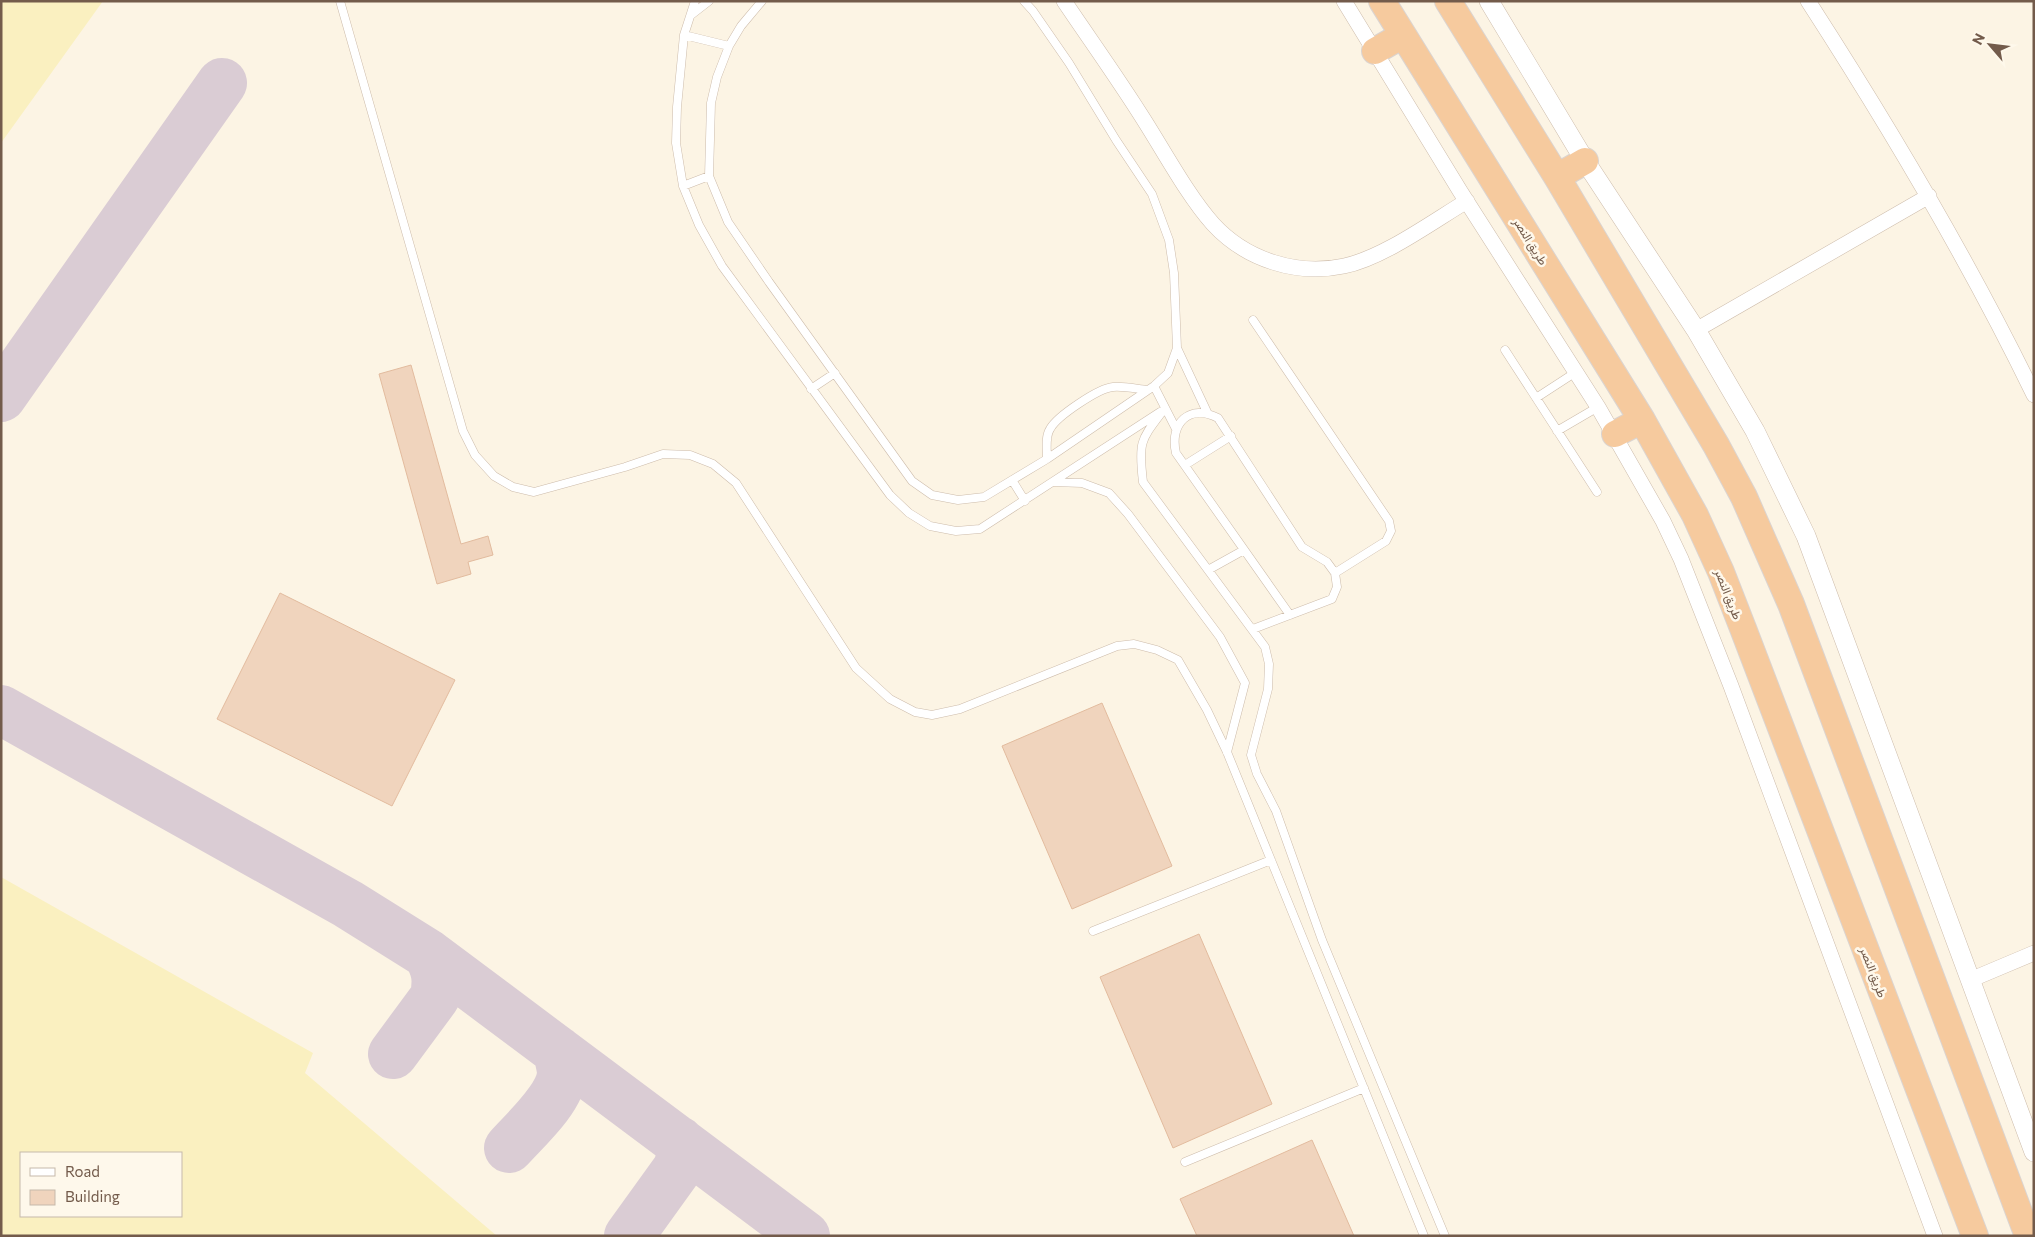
<svg xmlns="http://www.w3.org/2000/svg" width="2035" height="1237" font-family="Commissioner,Vazirmatn,sans-serif">
  <style>
    .sand { fill: #faf0c0; fill-rule: evenodd }
    .lines { fill: none; stroke-linecap: round; stroke-linejoin: round }
    .taxiway { stroke: #daccd4; stroke-width: 50 }
    .building { fill: #f0d4bd; stroke: #e2bb9e }
    .service-casing { stroke: #cdbcab; stroke-width: 9 }
    .minor-casing { stroke: #cdbcab; stroke-width: 16 }
    .tertiary-casing { stroke: #cdbcab; stroke-width: 20 }
    .trunk-casing { stroke: #dbd4d0; stroke-width: 28 }
    .service { stroke: #fff; stroke-width: 8 }
    .minor { stroke: #fff; stroke-width: 15 }
    .tertiary { stroke: #fff; stroke-width: 19 }
    .trunk { stroke: #f6ca9e; stroke-width: 26 }
    .labels { text-anchor: middle; dominant-baseline: central; stroke-width: 5; stroke-linejoin: round; paint-order: stroke }
    .street-label { font-size: 12px; fill: #735b4b; stroke: #fef8eb }
  </style>
  <rect width="100%" height="100%" fill="#fcf4e4"/>
  <path class="sand" d="M 1,1 L 103,1 L 1,143 Z
    M 1,877 L 313,1053 L 305,1073 L 497,1236 L 1,1236 ZM 21,1153 L 181,1153 L 181,1216 L 21,1216 Z"/>
  <g class="lines">
    <path class="taxiway" d="M 1,397 L 222,83
      M 1,710 L 348,904 L 428,954 L 805,1236
      M 393,1054 L 435,997 C 438,979 437,970 428,954
      M 509,1148 C 525,1130 560,1099 562,1074 C 562,1067 559,1058 558,1051
      M 629,1236 L 678,1168 L 681,1157 L 679,1141"/>
  </g>
  <path class="building" d="M 411,365 L 461,544 L 488,536 L 493,555 L 468,562 L 471,574 L 437,584 L 379,374 Z
    M 280,593 L 455,680 L 392,806 L 217,719 Z
    M 1102,703 L 1172,866 L 1072,909 L 1002,746 Z
    M 1199,934 L 1272,1104 L 1173,1148 L 1100,977 Z
    M 1312,1140 L 1354,1236 L 1197,1236 L 1180,1199 Z"/>
  <g class="lines">
    <defs>
      <path id="service" d="M 340,1 L 463,431 L 475,455 L 494,476 L 513,487 L 534,492 L 625,467 L 663,454 L 690,455 L 713,464 L 736,483 L 856,668 L 890,699 L 915,712 L 932,715 L 960,709 L 1117,646 L 1134,644 L 1157,650 L 1178,660 L 1207,710 L 1227,752 L 1424,1236
        M 695,1 L 684,35 L 677,107 L 676,143 L 683,186 L 699,225 L 722,266 L 890,495 L 909,513 L 930,526 L 956,531 L 980,529 L 1160,412
        M 762,1 L 741,26 L 729,46 L 717,77 L 711,103 L 709,176 L 728,222 L 769,282 L 912,481 L 932,495 L 958,500 L 984,497 L 1047,459 L 1154,386 L 1168,373 L 1177,348 L 1174,273 L 1169,240 L 1152,194 L 1116,140 L 1069,63 L 1033,11 L 1024,1
        M 691,15 L 709,1
        M 684,35 L 729,46
        M 683,186 L 709,176
        M 1253,320 L 1389,521 L 1391,531 L 1386,541 L 1335,573
        M 1177,348 L 1207,412
        M 1505,350 L 1597,492
        M 1154,386 L 1176,429
        M 811,389 L 835,373
        M 1536,398 L 1576,372
        M 1165,408 C 1141,440 1138,440 1143,482 L 1265,647 L 1269,664 L 1268,689 L 1251,755 L 1257,774 L 1276,811 L 1322,940 L 1445,1236
        M 1557,431 L 1598,407
        M 1047,459 C 1047,449 1045,437 1050,429 C 1057,416 1099,388 1113,387 C 1124,386 1137,389 1148,390
        M 1185,465 L 1231,436
        M 1012,480 L 1025,501
        M 1054,482 L 1082,483 L 1109,493 L 1128,514 L 1220,637 L 1245,683 L 1227,752
        M 1208,570 L 1244,550
        M 1253,629 L 1332,599 L 1337,587 L 1335,573 L 1327,562 L 1302,547 L 1218,418 C 1190,403 1169,423 1176,453 L 1290,615
        M 1093,931 L 1271,860
        M 1185,1162 L 1364,1088"/>
      <path id="minor" d="M 1064,1 C 1091,41 1119,80 1144,120 C 1165,153 1188,196 1213,224 C 1246,260 1297,276 1344,266 C 1383,258 1432,222 1467,201
        M 1344,1 L 1460,191 L 1598,407 L 1663,521 L 1681,559 L 1731,686 L 1935,1236
        M 1808,1 C 1890,128 1968,259 2034,395
        M 1696,330 L 1929,196
        M 1970,980 L 2034,953"/>
      <path id="tertiary" d="M 1489,1 L 1585,161 L 1696,330 L 1755,431 L 1806,536 L 2034,1152"/>
      <path id="trunk" d="M 1382,1 L 1642,420 L 1695,515 L 1721,572 L 1744,631 L 1975,1236
        M 1448,1 L 1557,177 L 1716,445 L 1744,497 L 1791,604 L 2028,1236
        M 1375,51 L 1403,35
        M 1557,177 L 1585,161
        M 1615,434 L 1642,420"/>
    </defs>
    <use href="#service" class="service-casing"/>
    <use href="#minor" class="minor-casing"/>
    <use href="#tertiary" class="tertiary-casing"/>
    <use href="#trunk" class="trunk-casing"/>
    <use href="#service" class="service"/>
    <use href="#minor" class="minor"/>
    <use href="#tertiary" class="tertiary"/>
    <use href="#trunk" class="trunk"/>
  </g>
  <g class="labels">
    <g class="street-label">
      <text transform="translate(1531 241) rotate(58)">طريق النصر</text>
      <text transform="translate(1729 594) rotate(68)">طريق النصر</text>
      <text transform="translate(1874 972) rotate(69)">طريق النصر</text>
    </g>
  </g>
  <rect width="2035" height="1237" fill="none" stroke="#735b4b" stroke-width="5"/>
  <rect x="20" y="1152" width="162" height="65" fill="#fef8eb" stroke="#c6b9ab"/>
  <rect x="30" y="1168" width="25" height="8" fill="#ffffff" stroke="#c6b9ab"/>
  <text x="65" y="1177" font-size="15" fill="#735b4b">Road</text>
  <rect x="30" y="1190" width="25" height="15" fill="#f0d4bd" stroke="#c6b9ab"/>
  <text x="65" y="1202" font-size="15" fill="#735b4b">Building</text>
  <g transform="translate(1990 45) rotate(298)" stroke="#fef8eb" stroke-width="4" paint-order="stroke">
  <path d="M0-4L9 19L0 12L-9 19Z" fill="#735b4b"/>
  <text y="-8" font-size="14" font-weight="bold" text-anchor="middle" fill="#735b4b">N</text>
  </g>
</svg>
